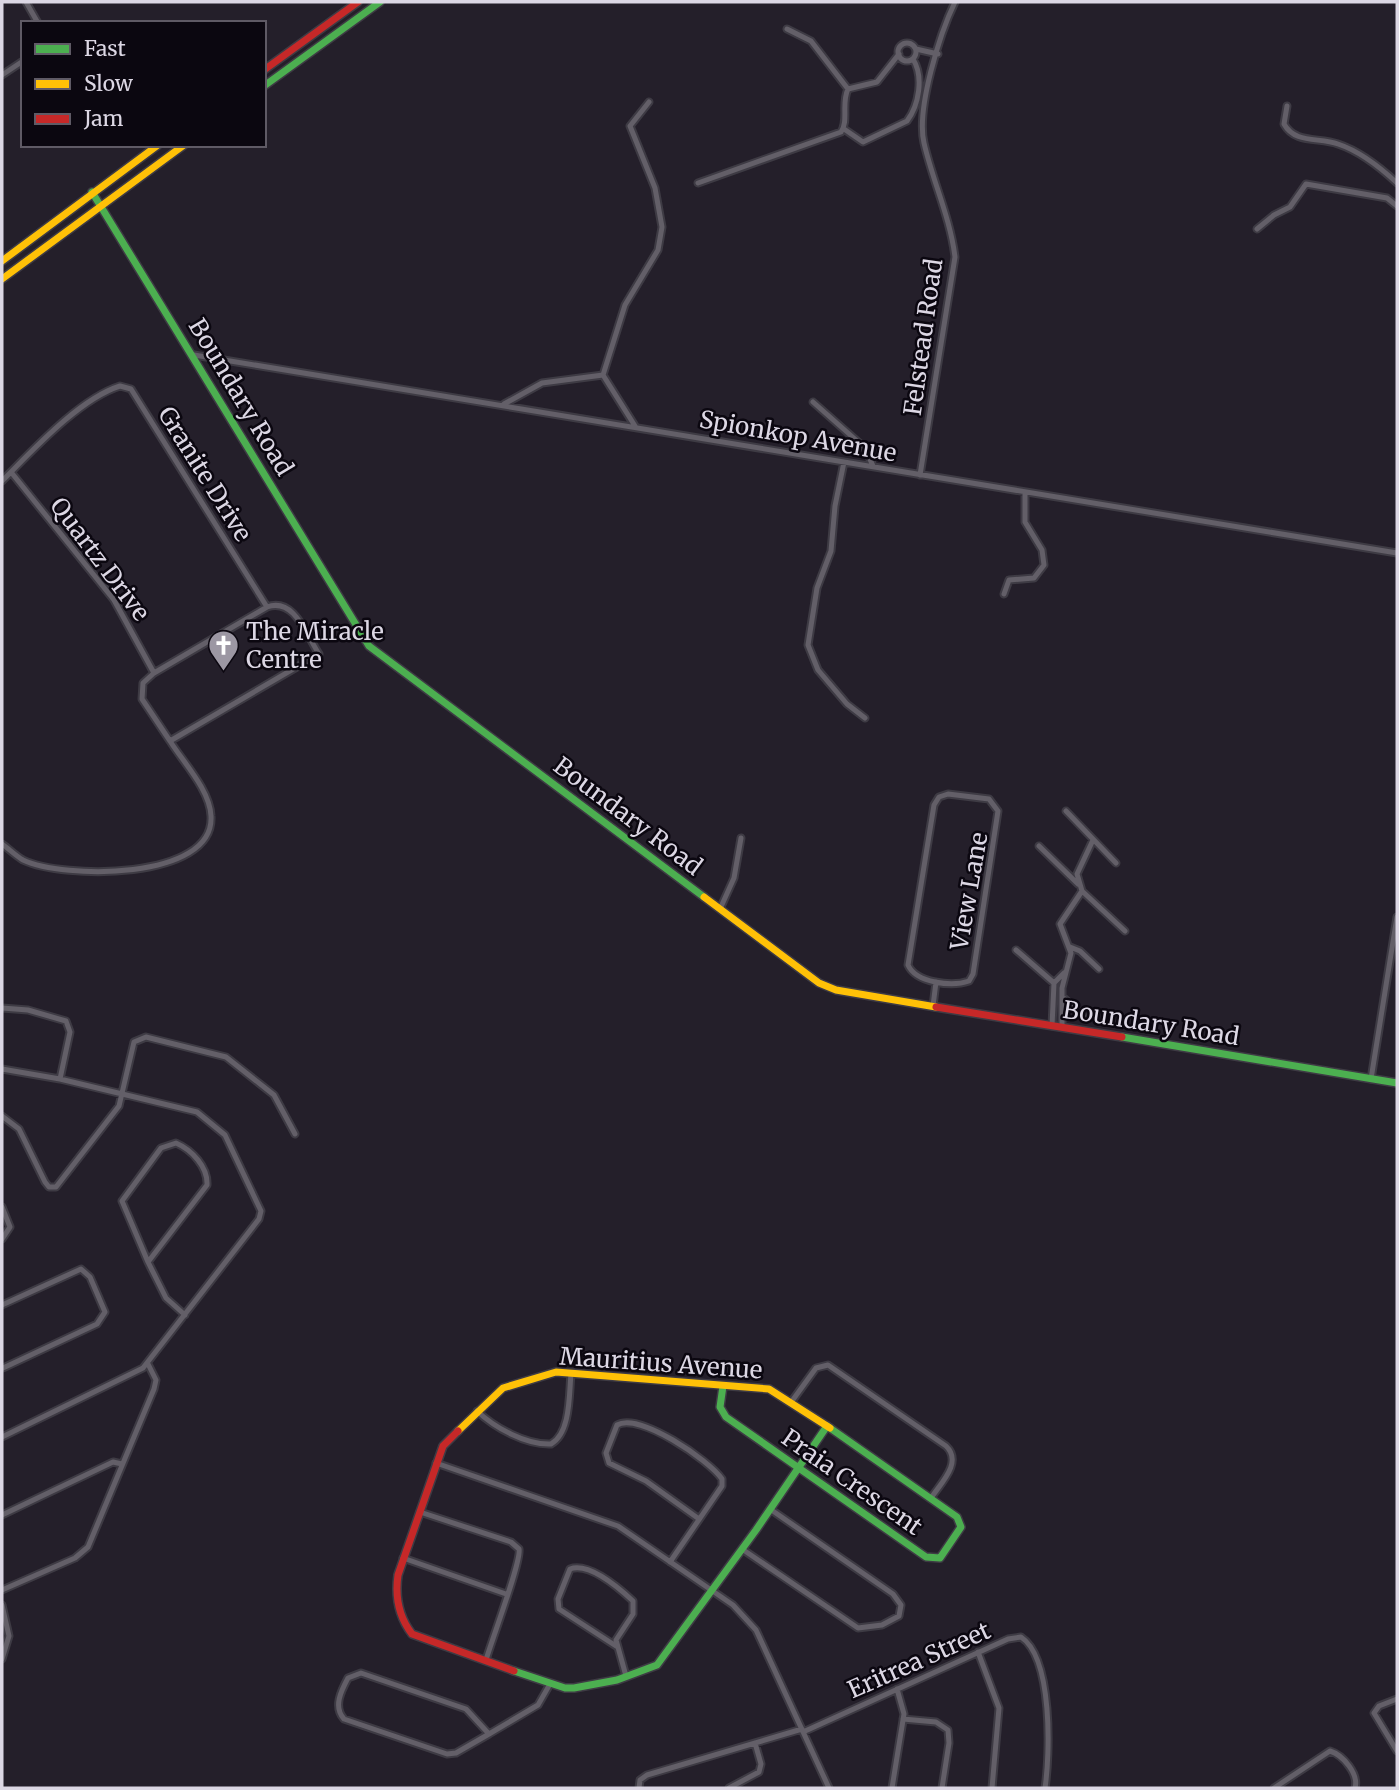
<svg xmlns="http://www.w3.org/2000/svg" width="1399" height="1790" font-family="Merriweather,serif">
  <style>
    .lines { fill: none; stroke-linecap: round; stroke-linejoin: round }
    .street-casing { stroke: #3e3b44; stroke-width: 9 }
    .fast-casing { stroke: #3e3b44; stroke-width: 10 }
    .slow-casing { stroke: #3e3b44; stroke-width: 10 }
    .jam-casing { stroke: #3e3b44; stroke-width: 10 }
    .street { stroke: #635f68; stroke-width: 5 }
    .fast { stroke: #4caf50; stroke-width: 7 }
    .slow { stroke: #ffc107; stroke-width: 7 }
    .jam { stroke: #c62828; stroke-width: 7 }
    .labels { text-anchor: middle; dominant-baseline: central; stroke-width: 5; stroke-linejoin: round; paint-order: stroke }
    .street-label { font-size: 24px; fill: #dcd7e4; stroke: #0b0710 }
    .poi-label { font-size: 24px; fill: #dcd7e4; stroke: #0b0710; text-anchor: start }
  </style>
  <rect width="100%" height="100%" fill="#241f2a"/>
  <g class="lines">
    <defs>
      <path id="street" d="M 26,2 L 38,23
        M 787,29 L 811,41 L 848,89
        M898 52a9 9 0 1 1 18 0a9 9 0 1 1-18 0Z
        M 916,49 L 938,54
        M 2,75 L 23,61
        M 1287,106 L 1284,124 C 1295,144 1319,137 1338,144 C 1359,151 1381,168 1397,183
        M 844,129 L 863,142 L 907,121 C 919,105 924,77 913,59
        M 698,183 L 841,132 C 849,121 841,103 848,89 L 877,82 L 899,54
        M 1257,229 L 1274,215 L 1290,207 L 1306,184 L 1387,198 L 1397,206
        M 194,355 L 1397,553
        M 813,402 L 865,448 L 873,466
        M 504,404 L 542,383 L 603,375
        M 635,426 L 603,375 L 625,305 L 658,250 L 662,227 L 655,188 L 630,126 L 649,102
        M 844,462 L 835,506 L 831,551 L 817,588 L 808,645 L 818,670 L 847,704 L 865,718
        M 11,472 L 114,600 L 154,673 L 143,683 L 142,699 L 170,741 L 319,654 C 306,634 294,597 267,607
        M 920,475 L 955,257 C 950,217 933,182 924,143 C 916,109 940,33 955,2
        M 2,481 C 32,451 79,399 120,386 L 131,389 L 267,607 L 154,673
        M 1004,594 L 1009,580 L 1034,578 L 1044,565 L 1042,550 L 1025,522 L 1025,493
        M 948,794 L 989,799 L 998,811 L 973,974 L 969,981 C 952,987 916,983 908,965 L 934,805 L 939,797 Z
        M 1066,811 L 1116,863
        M 2,844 C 9,849 16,856 23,860 C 62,879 215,881 211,816 C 210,790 183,762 170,741
        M 1039,846 L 1078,884
        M 1082,891 L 1125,931
        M 720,909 L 734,878 L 741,838
        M 1070,947 L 1080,951 L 1099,969
        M 1016,950 L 1054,983
        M 1065,999 L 1083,1016
        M 933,1006 L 936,982
        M 2,1008 L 28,1010 L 66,1021 L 70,1032 L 60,1079
        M 1052,1026 L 1054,983 L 1064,973
        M 1062,1027 L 1062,988 L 1071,953 L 1060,924 L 1082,891 L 1077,874 L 1093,840
        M 2,1069 L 60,1079 L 197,1112 L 225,1135 L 261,1211 L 259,1219 L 143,1368 L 2,1437
        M 1371,1079 L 1397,917
        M 2,1116 L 19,1129 L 45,1182 L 49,1187 L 56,1187 L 119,1106 L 134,1042 L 146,1037 L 226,1057 L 274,1095 L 295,1134
        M 2,1207 L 10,1227 L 2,1239
        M 148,1262 L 122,1201 L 161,1148 L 176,1143 C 192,1150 208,1167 207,1185 L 148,1262 L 166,1298 L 185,1315
        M 2,1305 L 81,1269 L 90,1277 L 105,1312 L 97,1324 L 3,1368
        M 792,1401 L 816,1368 L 828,1365 L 946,1446 C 963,1462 941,1483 931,1498
        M 477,1411 C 495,1428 526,1445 551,1444 C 571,1433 569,1393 571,1374
        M 436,1463 L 618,1526 L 733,1605 L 756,1630 L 829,1788
        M 420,1512 L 511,1542 L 519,1549 C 522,1560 491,1642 486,1660
        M 2,1515 L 113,1462 L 122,1464
        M 742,1549 L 858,1628 L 882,1625 L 899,1616 L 901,1605 L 893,1594 L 770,1509
        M 403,1558 L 506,1594
        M 670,1562 L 722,1486 L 722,1479 C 709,1460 639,1412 617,1425 L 606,1453 L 609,1463 L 646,1481 L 699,1519
        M 2,1590 L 75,1558 L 88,1547 L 154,1389 L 156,1380 L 148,1364
        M 2,1605 L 9,1636 L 2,1659
        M 616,1646 L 559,1609 L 558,1599 L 570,1569 C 589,1562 619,1588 633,1601 L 633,1614 L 616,1640 L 626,1676
        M 978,1652 L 999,1708 L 992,1788
        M 1397,1699 L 1379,1706 L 1374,1713 L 1397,1751
        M 903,1719 L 936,1722 L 948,1730 L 949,1743 L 942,1788
        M 803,1732 L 1008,1639 L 1021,1637 C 1053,1658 1050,1755 1045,1788
        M 489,1734 L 456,1753 L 447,1754 L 344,1719 C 333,1707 341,1691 348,1678 L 361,1673 L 466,1709 L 489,1734 L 538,1705 L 550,1684
        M 639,1788 L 640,1780 L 647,1775 L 802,1729
        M 729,1788 L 759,1772 L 761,1764 L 755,1743
        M 892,1788 L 904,1714 L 897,1689
        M 1274,1788 L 1330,1751 C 1343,1755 1359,1774 1355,1788"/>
      <path id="fast" d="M 264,86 L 380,2
        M 92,192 L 369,646 L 704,897
        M 1122,1037 L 1397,1083
        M 723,1386 L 720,1407 L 726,1417 L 926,1557 L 940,1558 L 961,1527 L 957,1517 L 830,1428
        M 514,1671 L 565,1688 L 574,1688 L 617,1680 L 657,1665 L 756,1530 L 827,1426"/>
      <path id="slow" d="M 2,261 L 158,145
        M 2,279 L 184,145
        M 704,897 L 819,983 L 836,990 L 936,1007
        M 458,1431 L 503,1388 L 556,1372 L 769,1389 L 830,1428"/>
      <path id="jam" d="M 264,70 L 358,2
        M 936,1007 L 1122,1037
        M 458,1431 L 443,1446 L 398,1575 C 395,1596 399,1617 412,1634 L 514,1671"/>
    </defs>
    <use href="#street" class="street-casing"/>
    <use href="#fast" class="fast-casing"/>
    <use href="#slow" class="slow-casing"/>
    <use href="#jam" class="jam-casing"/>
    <use href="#street" class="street"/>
    <use href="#fast" class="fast"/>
    <use href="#slow" class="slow"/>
    <use href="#jam" class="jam"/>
  </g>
  <defs>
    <symbol id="church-pin" viewBox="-11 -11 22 30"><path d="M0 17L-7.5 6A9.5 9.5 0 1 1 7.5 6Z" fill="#9c97a3" stroke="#0b0710"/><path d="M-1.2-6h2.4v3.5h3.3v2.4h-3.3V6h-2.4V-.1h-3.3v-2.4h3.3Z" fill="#fff"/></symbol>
  </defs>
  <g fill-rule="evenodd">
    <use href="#church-pin" x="206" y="628" width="35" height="47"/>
  </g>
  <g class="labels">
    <g class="street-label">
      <text transform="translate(923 337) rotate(-82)">Felstead Road</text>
      <text transform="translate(241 397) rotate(59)">Boundary Road</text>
      <text transform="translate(798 436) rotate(10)">Spionkop Avenue</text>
      <text transform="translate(205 474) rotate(58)">Granite Drive</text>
      <text transform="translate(100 559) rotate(53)">Quartz Drive</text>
      <text transform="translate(628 816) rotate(37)">Boundary Road</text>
      <text transform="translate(969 891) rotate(-80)">View Lane</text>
      <text transform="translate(1151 1023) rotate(9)">Boundary Road</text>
      <text transform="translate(661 1363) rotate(4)">Mauritius Avenue</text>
      <text transform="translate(852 1482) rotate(35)">Praia Crescent</text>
      <text transform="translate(919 1660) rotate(-24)">Eritrea Street</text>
    </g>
    <g class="poi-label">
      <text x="246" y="631">The Miracle<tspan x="246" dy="28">Centre</tspan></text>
    </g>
  </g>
  <rect width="1399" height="1790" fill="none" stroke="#dcd7e4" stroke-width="7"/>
  <rect x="21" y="21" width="245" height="126" fill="#0b0710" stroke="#5f5a65" stroke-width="2"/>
  <rect x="35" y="44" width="35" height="10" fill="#4caf50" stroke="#5f5a65" stroke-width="2"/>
  <text x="84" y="56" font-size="21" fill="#dcd7e4">Fast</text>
  <rect x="35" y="79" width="35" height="10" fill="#ffc107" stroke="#5f5a65" stroke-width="2"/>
  <text x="84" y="91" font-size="21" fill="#dcd7e4">Slow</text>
  <rect x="35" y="114" width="35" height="10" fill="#c62828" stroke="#5f5a65" stroke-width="2"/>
  <text x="84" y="126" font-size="21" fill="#dcd7e4">Jam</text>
</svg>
